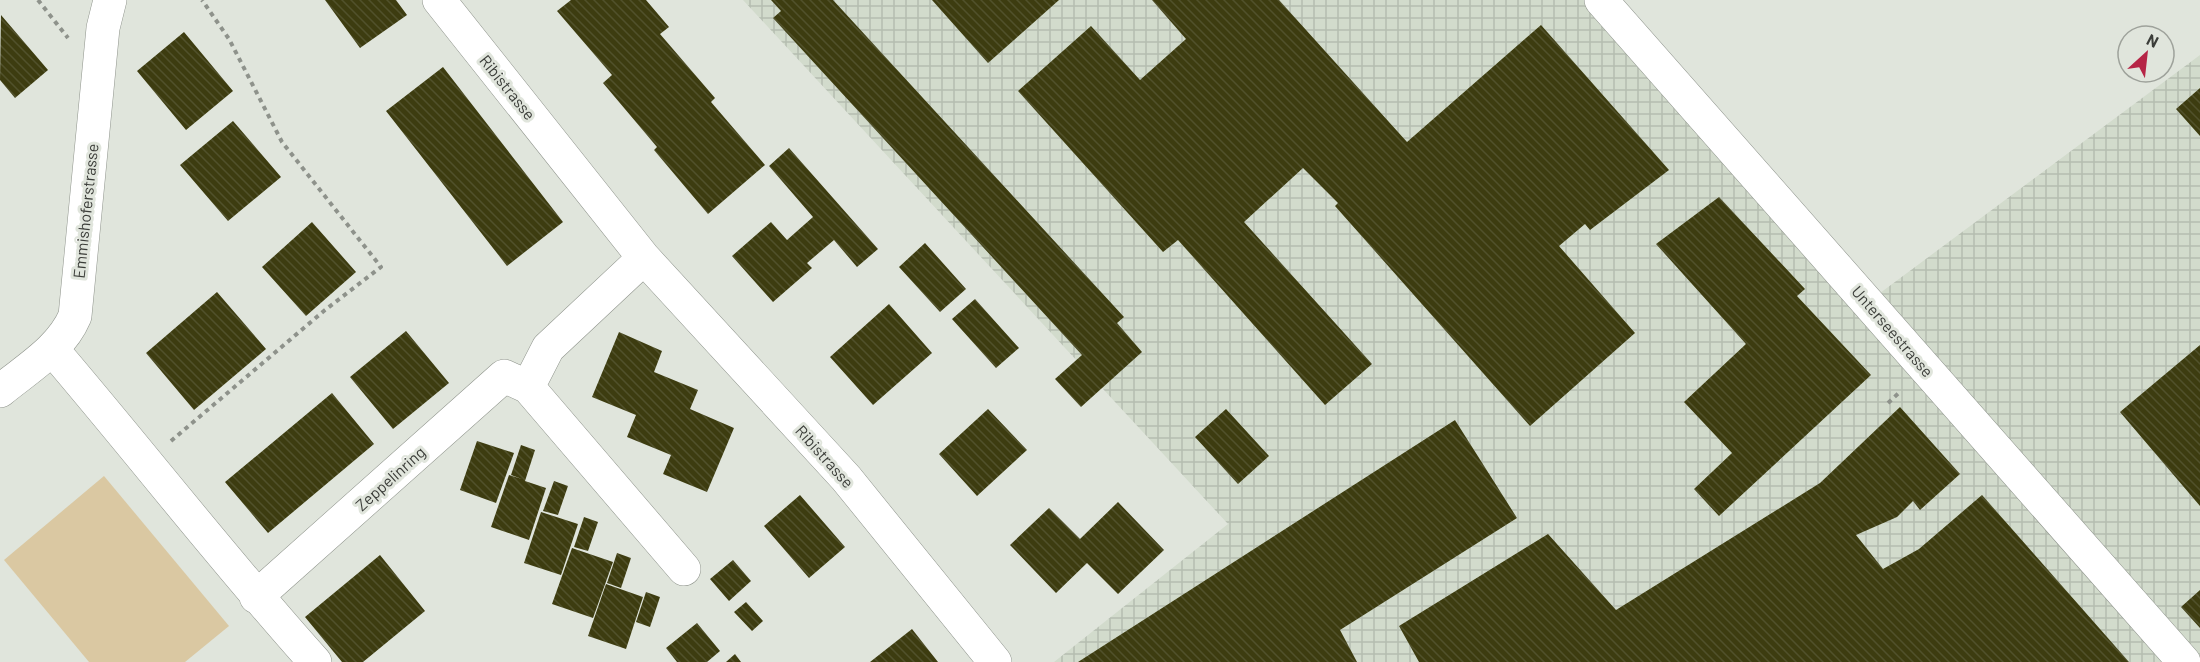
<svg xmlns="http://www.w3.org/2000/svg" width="2200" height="662" font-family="Barlow,sans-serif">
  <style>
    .industrial { fill: url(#industrial-grid) }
    .grass { fill: #dac8a2 }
    .building { fill: url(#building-back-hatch) }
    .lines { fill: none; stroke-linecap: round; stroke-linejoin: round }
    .minor-casing { stroke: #8f948c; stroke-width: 34 }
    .path { stroke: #8e928b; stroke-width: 4; stroke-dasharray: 4.5 4.5; stroke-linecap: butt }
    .minor { stroke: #fff; stroke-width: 33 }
    .labels { text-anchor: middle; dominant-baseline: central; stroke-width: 6; stroke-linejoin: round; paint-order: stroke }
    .street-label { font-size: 16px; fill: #3b3d39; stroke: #e0e5dc }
  </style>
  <defs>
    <pattern id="industrial-grid" width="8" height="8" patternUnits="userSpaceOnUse" patternTransform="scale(1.5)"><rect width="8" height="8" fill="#d2dbcc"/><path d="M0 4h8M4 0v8" fill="none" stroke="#b5bdb0"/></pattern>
    <pattern id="building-back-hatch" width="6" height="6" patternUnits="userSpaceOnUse" patternTransform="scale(1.5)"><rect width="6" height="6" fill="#3d3c10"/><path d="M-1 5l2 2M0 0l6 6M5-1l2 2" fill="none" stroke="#51512b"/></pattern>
  </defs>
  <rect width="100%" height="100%" fill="#e0e5dc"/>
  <path class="industrial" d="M 743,0 L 1601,0 L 1868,302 L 2200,55 L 2200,662 L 1054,662 L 1228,524 Z"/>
  <path class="grass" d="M 104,476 L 229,626 L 185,662 L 89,662 L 4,560 Z"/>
  <path class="building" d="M 325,0 L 396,0 L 407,15 L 360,48 Z
    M 571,0 L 646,0 L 669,27 L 660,34 L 715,98 L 711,102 L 765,165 L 708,214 L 654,150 L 657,147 L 603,83 L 612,75 L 557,11 Z
    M 771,0 L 833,0 L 1124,317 L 1117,323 L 1142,352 L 1081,407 L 1055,379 L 1082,355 L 773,18 L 781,11 Z
    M 932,0 L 1059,0 L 988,63 Z
    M 1152,0 L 1279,0 L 1407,142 L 1541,25 L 1669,170 L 1590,230 L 1585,224 L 1559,246 L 1635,333 L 1530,426 L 1335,206 L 1338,203 L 1303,168 L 1244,222 L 1372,364 L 1325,405 L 1178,240 L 1163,252 L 1018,91 L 1091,26 L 1140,80 L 1186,39 Z
    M 1,15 L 48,70 L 15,98 L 0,80 Z
    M 184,32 L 233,91 L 186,130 L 137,71 Z
    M 443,67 L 563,222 L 507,266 L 386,111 Z
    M 2200,88 L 2200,136 L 2176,109 Z
    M 233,121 L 281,177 L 228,221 L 180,165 Z
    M 789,148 L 878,249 L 857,267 L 834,240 L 807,263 L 812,268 L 773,302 L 732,256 L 771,222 L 787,240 L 813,217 L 769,166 Z
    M 1719,197 L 1805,289 L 1797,296 L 1871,375 L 1719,516 L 1694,489 L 1732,453 L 1684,402 L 1746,344 L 1656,244 Z
    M 312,222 L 356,272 L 306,316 L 262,267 Z
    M 925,243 L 966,289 L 940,312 L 899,267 Z
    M 217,292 L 266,349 L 194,410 L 146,353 Z
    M 975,299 L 1019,348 L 996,368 L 952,319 Z
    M 889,304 L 932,353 L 873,405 L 830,357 Z
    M 406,331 L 449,383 L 393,429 L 350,377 Z
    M 619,332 L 662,351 L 654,372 L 698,390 L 690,409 L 734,428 L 707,492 L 663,474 L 671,455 L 627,437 L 636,415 L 592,397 Z
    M 2200,345 L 2200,506 L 2120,412 Z
    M 332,393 L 374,444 L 268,533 L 225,482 Z
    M 1900,407 L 1960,474 L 1920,510 L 1913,501 L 1897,517 L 1856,535 L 1883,569 L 1919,549 L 1982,495 L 2129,662 L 1419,662 L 1399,626 L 1548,534 L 1616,610 L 1820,483 Z
    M 988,409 L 1027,450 L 977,496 L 939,454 Z
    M 1226,409 L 1269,456 L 1238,484 L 1195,437 Z
    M 1455,420 L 1517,518 L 1340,630 L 1357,662 L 1078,662 Z
    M 477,441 L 514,453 L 496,503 L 460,490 Z
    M 521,445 L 535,450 L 525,481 L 546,488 L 529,540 L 491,527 L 509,475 L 522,479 L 511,475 Z
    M 554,481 L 568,486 L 558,515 L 543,511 Z
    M 800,495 L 845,547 L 809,578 L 764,526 Z
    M 1118,502 L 1164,550 L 1118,594 L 1087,563 L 1056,593 L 1010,545 L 1049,508 L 1080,539 Z
    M 541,512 L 578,524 L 561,575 L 524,563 Z
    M 584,517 L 598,522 L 588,551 L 574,547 Z
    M 572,548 L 613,562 L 593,618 L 552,604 Z
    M 617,553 L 631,558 L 621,588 L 607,583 Z
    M 380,555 L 425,611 L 363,662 L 342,662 L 305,617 Z
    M 733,560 L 751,581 L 729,601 L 710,579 Z
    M 606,584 L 643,597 L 626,649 L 588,636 Z
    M 2200,590 L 2200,628 L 2181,607 Z
    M 646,592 L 660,597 L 650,627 L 636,622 Z
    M 746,602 L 763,621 L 752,631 L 734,612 Z
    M 697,623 L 720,651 L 707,662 L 677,662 L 666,648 Z
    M 912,629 L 938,662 L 870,662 Z
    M 735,654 L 741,662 L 726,662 Z"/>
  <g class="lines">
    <defs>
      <path id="minor" d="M 439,0 L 644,258 L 846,478 L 995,662
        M 1601,0 L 2184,662
        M 644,258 L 548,348 L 528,387 L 684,569
        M 52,349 C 141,453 224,561 315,662
        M 0,391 C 28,368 61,349 75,316 L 103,28 L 110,0
        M 256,597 L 504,376 L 528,387"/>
    </defs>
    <use href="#minor" class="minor-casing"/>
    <path class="path" d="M 38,0 L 68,38
      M 1888,403 L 1901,391
      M 171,441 L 325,310 L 381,267 L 282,142 L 229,39 L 202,0"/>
    <use href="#minor" class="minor"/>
  </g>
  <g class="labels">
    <g class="street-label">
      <text transform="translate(508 87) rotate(51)">Ribistrasse</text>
      <text transform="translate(85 211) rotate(-84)">Emmishoferstrasse</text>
      <text transform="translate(1893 331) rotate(49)">Unterseestrasse</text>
      <text transform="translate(825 456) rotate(48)">Ribistrasse</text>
      <text transform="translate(390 478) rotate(-42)">Zeppelinring</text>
    </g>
  </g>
  <g transform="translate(2146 54) rotate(27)"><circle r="28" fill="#e0e5dc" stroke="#9ea29b" stroke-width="1.5"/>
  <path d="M0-4.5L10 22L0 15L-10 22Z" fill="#b62546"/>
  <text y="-9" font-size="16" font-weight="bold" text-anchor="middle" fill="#3b3d39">N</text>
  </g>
</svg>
